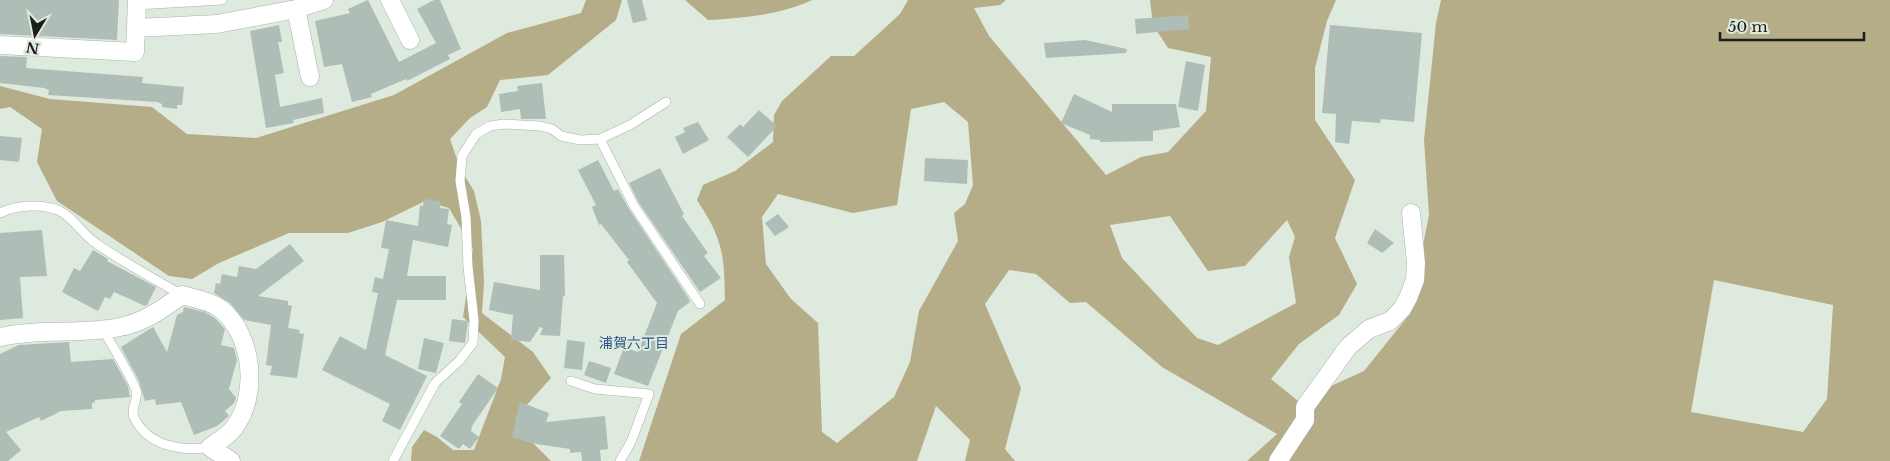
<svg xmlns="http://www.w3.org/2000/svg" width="1890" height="461" font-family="'Libre Baskerville','Noto Sans JP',serif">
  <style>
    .forest { fill: #b5ad87; fill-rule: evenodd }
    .building { fill: #aebdb5 }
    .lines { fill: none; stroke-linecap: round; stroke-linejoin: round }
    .service-casing { stroke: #a9b3a8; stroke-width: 10 }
    .minor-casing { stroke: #a9b3a8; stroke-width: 19 }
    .service { stroke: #fff; stroke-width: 9 }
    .minor { stroke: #fff; stroke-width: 18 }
    .labels { text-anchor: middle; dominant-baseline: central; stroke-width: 4; stroke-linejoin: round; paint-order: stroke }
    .neighbourhood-label { font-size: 14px; fill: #2b558a; stroke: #dfeade }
  </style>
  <rect width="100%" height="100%" fill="#dfeade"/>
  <path class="forest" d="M 586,0 L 622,0 L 616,20 L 548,75 L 500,80 L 487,107 L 470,118 L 450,139 L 460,168 L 474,191 L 481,221 L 484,282 L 482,313 L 533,352 L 551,378 L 516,417 L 521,431 L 551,461 L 411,461 L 412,447 L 424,430 L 437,437 L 453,450 L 474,450 L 501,379 L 505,357 L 463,317 L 473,249 L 449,208 L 425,201 L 382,222 L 348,233 L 289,233 L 219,263 L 192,279 L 169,276 L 57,201 L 37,162 L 42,129 L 10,107 L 0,109 L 0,86 L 50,99 L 152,107 L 187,134 L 256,138 L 394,95 L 507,33 L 581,13 Z
    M 685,0 L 812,0 C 780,15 743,18 708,20 Z
    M 908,0 L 1006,0 L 1000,5 L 974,8 L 989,36 L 1106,175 L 1141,157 L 1168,152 L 1206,111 L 1211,57 L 1168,48 L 1153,25 L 1150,0 L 1336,0 L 1327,21 L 1315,68 L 1315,120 L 1355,180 L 1335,238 L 1357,284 L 1339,315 L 1299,344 L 1271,379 L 1298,401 L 1364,371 L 1409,315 L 1429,215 L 1424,140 L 1436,23 L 1441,0 L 1890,0 L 1890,461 L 1247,461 L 1277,434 L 1162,367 L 1086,302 L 1070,303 L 1036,274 L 1009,270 L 985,304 L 1021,388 L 1005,449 L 1015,461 L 965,461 L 970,440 L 936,406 L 917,461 L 639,461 L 681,334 L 725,300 C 724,253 723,240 697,200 L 703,185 L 735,171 L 773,142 L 774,115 L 782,101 L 831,56 L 854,56 L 900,14 ZM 944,102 L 968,122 L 973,185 L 965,204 L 954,213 L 958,241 L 919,311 L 910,362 L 894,397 L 837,443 L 822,432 L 818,323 L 791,299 L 766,264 L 762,217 L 778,194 L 853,213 L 897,205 L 911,109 ZM 1170,216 L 1208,271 L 1245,266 L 1287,220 L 1295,237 L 1289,257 L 1296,303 L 1218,345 L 1197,338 L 1122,258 L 1110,225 ZM 1714,280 L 1833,305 L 1827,399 L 1803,432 L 1691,412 Z"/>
  <path class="building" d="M 0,0 L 119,0 L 117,40 L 0,34 Z
    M 368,0 L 399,62 L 436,43 L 417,9 L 434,0 L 440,0 L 461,49 L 448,55 L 450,59 L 407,81 L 406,79 L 371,94 L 372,97 L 352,102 L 342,64 L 324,67 L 315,21 L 350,13 L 348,9 Z
    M 627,0 L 642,0 L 647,20 L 633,23 Z
    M 1188,15 L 1189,29 L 1136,34 L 1135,19 Z
    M 279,25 L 282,42 L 278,42 L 284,73 L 275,75 L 280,107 L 322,98 L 324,113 L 293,120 L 294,123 L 266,128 L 250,31 Z
    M 1330,25 L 1422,33 L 1414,122 L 1381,119 L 1380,123 L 1352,121 L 1349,144 L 1335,142 L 1336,114 L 1322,113 Z
    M 1085,40 L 1127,49 L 1126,53 L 1046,58 L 1044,43 Z
    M 0,56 L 27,57 L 26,68 L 143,77 L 142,83 L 184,87 L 182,105 L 177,105 L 177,109 L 162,107 L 162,104 L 157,102 L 48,95 L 49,90 L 44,88 L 0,83 Z
    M 1186,61 L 1205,65 L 1198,111 L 1178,107 Z
    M 542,83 L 546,119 L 521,119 L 520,109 L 501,112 L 499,94 L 518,91 L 517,86 Z
    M 1074,94 L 1112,112 L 1112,104 L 1176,104 L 1180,127 L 1153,131 L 1153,141 L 1100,142 L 1100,140 L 1090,139 L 1090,135 L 1061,123 Z
    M 759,110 L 777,126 L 748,157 L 727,137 L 740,124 L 743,127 Z
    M 698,122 L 709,140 L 683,154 L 675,137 L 685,132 L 683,128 Z
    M 0,136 L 22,138 L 19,162 L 0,160 Z
    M 925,158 L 968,160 L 967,184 L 924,181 Z
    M 598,160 L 614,191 L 618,189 L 629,209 L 689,299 L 690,302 L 678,311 L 648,386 L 614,374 L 624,347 L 638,352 L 657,303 L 627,262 L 629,260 L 601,224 L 599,225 L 592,207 L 596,205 L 578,170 Z
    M 660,168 L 684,214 L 682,216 L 708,253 L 704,256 L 721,278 L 700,292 L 639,203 L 629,183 Z
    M 424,199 L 440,201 L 440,208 L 449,209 L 447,224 L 452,225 L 448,247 L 413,240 L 407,276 L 446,276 L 446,300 L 397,300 L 385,355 L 427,376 L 400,430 L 382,421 L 390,404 L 322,370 L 340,336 L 366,350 L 378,293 L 372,292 L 375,277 L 383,279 L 389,249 L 381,248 L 386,220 L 418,226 L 420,205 L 423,206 Z
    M 778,214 L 789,227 L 775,236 L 765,223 Z
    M 1375,229 L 1394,243 L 1382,253 L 1367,243 Z
    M 42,230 L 47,276 L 20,277 L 23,318 L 0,320 L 0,233 Z
    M 290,244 L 304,261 L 258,296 L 288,301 L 288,305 L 292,306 L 288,328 L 300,330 L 299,333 L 304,334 L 297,378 L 270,375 L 272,366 L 266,365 L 271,325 L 244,320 L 230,303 L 214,293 L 216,283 L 220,284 L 222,274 L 237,277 L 239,266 L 256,269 Z
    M 93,250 L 108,259 L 107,261 L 156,287 L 147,305 L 145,306 L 114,292 L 110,299 L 105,297 L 98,311 L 62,292 L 74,268 L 80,271 Z
    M 540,255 L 564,255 L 565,296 L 563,296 L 560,336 L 540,335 L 543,328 L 540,327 L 530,342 L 511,340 L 513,315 L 489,310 L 494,282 L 540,290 Z
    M 184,307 L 204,312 L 215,318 L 225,329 L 221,345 L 234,348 L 237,360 L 229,389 L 236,398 L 234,403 L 225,411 L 229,416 L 217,426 L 194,435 L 181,402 L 156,405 L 155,399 L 145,401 L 139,381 L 121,347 L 153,327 L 167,352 L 177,315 L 183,312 Z
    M 452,319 L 468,321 L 465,343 L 449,341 Z
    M 424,338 L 444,343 L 436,373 L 418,369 Z
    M 567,340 L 585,342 L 582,370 L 564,368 Z
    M 69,342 L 71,362 L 113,359 L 128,386 L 130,397 L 95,400 L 95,402 L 92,403 L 92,409 L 61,411 L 41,421 L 39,417 L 6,432 L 21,450 L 8,461 L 0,461 L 0,354 L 19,345 Z
    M 589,361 L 611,368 L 606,383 L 584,375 Z
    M 478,374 L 498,388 L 472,426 L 471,431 L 479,437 L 470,449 L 463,444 L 459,449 L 440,436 L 462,404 L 459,402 Z
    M 520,402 L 549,413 L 546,422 L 605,416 L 608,449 L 600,450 L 601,461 L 582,461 L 581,452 L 570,453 L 570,449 L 530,443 L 512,437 Z"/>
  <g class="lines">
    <defs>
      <path id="service" d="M 137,5 L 222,0
        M 600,139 L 634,206 L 700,304
        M 0,213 C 16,205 43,203 60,211 C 75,219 83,235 97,244 C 124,263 153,278 182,295
        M 103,329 C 112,346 130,374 136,390 C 139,399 130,408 134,417 C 147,446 182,452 210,447
        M 571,381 L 595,389 L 649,394 L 631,442 L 620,461
        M 393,461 L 435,383 L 459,361 L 473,343 L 474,320 L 468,267 L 466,217 L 460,181 L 462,156 L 476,134 L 490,126 L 504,124 L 540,126 L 552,129 L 561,136 L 580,140 L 600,139 L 630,125 L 666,102"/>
      <path id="minor" d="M 390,0 L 410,40
        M 296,9 L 310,77
        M 136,28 L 217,24 L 296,9 L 324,0
        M 0,45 L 135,52 L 137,0
        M 0,337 C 41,328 82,335 120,327 C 143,323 164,308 182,295 C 196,299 211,301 222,310 C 253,336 259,395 234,428 C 228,436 219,441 210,447 L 231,461
        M 1278,461 L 1305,420 L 1305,407 L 1348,347 L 1369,329 L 1390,321 L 1402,309 L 1408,298 L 1415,280 L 1416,263 L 1411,213"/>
    </defs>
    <use href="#service" class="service-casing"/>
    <use href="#minor" class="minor-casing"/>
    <use href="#service" class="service"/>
    <use href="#minor" class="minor"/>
  </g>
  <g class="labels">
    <g class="neighbourhood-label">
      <text x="634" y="343">浦賀六丁目</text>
    </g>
  </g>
  <g transform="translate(35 35) rotate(190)" stroke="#dfeade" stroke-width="4" paint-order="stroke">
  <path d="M0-4L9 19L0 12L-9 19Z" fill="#1b1f1b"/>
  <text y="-8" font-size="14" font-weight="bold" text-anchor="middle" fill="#1b1f1b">N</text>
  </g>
  <path d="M1720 32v8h144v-8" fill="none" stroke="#1b1f1b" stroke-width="2.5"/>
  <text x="1728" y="32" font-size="15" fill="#1b1f1b" stroke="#dfeade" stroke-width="4" paint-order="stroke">50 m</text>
</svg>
